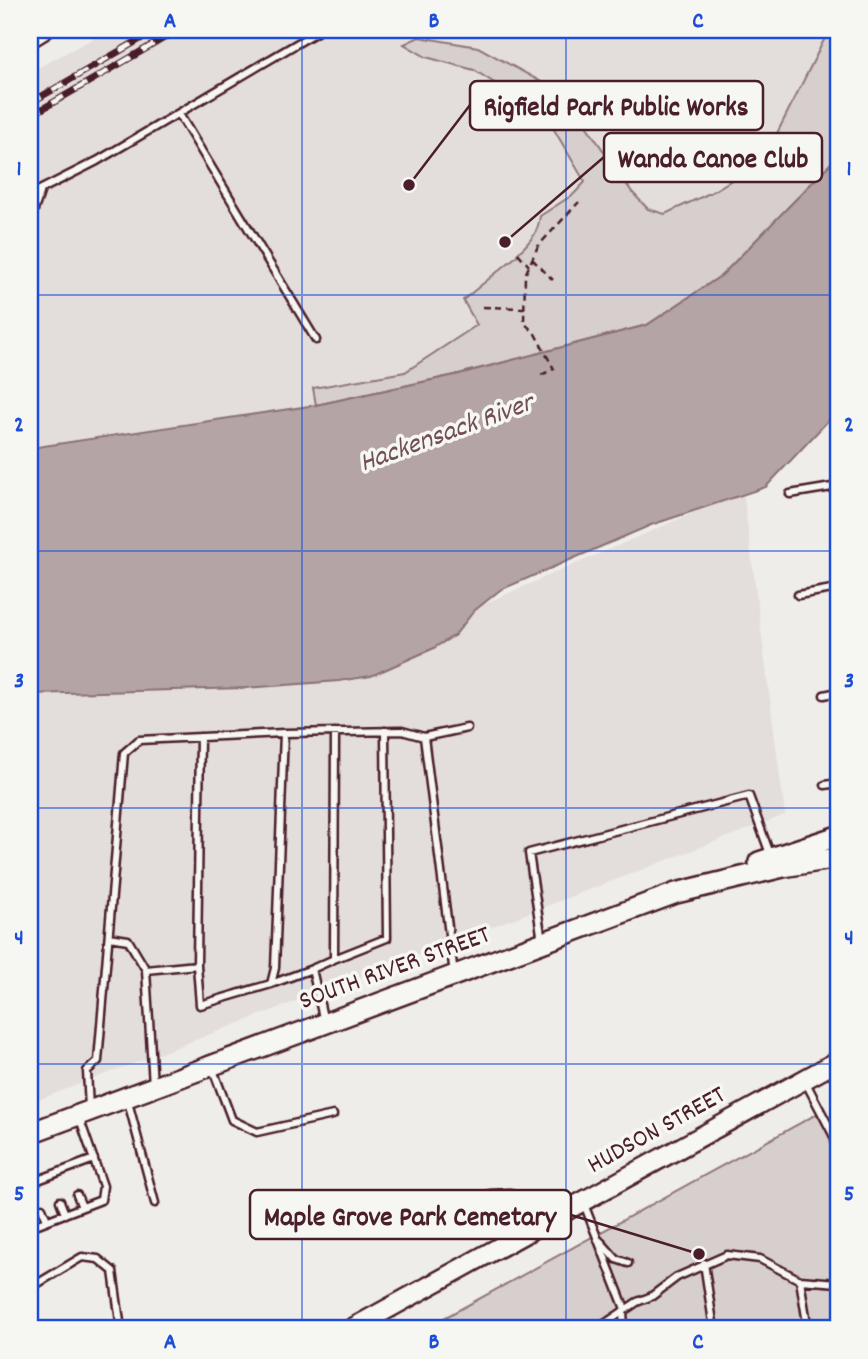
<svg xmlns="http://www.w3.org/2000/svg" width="868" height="1359" font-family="Dekko,sans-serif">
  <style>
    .built { fill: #e3dedc }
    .green { fill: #d7cfce; stroke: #90777c; stroke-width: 2 }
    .water { fill: #b4a4a5; stroke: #8a6f74; stroke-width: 2 }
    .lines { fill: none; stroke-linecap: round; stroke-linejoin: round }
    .lane-casing { stroke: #4a1f2b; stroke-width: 11 }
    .secondary-casing { stroke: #4a1f2b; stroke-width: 23 }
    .primary-casing { stroke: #4a1f2b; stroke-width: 24 }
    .path { stroke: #4a1f2b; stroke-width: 2.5; stroke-dasharray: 7 5; stroke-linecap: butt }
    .lane { stroke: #f6f6f2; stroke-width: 6 }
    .secondary { stroke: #f6f6f2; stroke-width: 18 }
    .primary { stroke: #f6f6f2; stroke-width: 19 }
    .rail-casing { stroke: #4a1f2b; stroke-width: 7 }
    .rail { stroke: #f6f6f2; stroke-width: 4.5; stroke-dasharray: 13; stroke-linecap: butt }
    .grid { fill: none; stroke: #1d4ed8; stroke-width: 2; stroke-opacity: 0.55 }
    .labels { text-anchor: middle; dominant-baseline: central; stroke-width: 7; stroke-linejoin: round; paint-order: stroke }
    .street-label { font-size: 26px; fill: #4a1f2b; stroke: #f6f6f2 }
    .water-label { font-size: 28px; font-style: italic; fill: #6f4e56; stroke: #f6f6f2 }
    .leader { fill: none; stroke: #4a1f2b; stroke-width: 2.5 }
    .callout-dot { fill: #4a1f2b; stroke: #f6f6f2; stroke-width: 2.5 }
    .callout { fill: #f6f6f2; stroke: #4a1f2b; stroke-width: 2.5 }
    .callout-label { font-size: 28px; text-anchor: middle; font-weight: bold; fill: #4a1f2b }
    .neatline { fill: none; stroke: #1d4ed8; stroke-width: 2.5 }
    .grid-label { font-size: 23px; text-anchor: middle; font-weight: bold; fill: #1d4ed8 }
  </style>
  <rect width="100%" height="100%" fill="#efedea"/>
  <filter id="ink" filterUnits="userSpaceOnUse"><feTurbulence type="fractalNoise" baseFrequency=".0143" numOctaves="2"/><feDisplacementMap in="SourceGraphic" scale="14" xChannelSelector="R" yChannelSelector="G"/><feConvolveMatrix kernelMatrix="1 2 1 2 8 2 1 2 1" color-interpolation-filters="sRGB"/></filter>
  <g filter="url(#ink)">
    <path class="built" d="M 109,30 L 838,30 L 838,33 L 827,35 L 763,161 L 710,193 L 665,214 L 648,209 L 632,192 L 565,95 L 405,44 L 426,57 L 474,70 L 546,116 L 601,209 L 477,325 L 405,372 L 314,388 L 316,405 L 30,448 L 30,72 Z
      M 743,491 L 785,815 L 30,1103 L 30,694 L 171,687 L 184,684 L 356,680 L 479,606 Z"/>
    <path class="green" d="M 838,33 L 838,156 L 722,275 L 647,325 L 455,375 L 316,405 L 313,388 L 405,372 L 477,325 L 463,300 L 518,255 L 517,254 C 530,242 538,233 540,216 L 574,194 L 585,182 L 546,116 L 474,70 L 426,57 L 404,44 L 419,37 L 478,47 L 565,95 L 632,192 L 648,209 L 665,214 L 710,193 L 763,161 L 827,34 Z
      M 824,1110 L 838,1179 L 838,1329 L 424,1329 Z"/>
    <path class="water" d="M 838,156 L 838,410 L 766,487 L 651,525 L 500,590 L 474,611 L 455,635 L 432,649 L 371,676 L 339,681 L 245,688 L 30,694 L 30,448 L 316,405 L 455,375 L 647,325 L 722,275 Z"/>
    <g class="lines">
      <defs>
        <path id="lane" d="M 179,114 L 316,340
          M 30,195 L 97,161 L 320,30
          M 30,216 L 33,213 L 41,190
          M 790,494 L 838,486
          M 798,595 L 838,588
          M 824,695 L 838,692
          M 424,737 L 467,728
          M 825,785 L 838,783
          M 109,937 L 128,940 L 146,970
          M 542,941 L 529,853 L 749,796 L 770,854
          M 334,959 L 387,938 L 385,731
          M 197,965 L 200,737
          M 271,984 L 312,969
          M 324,1022 L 312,969 L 334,959 L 335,732
          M 212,1067 L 232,1120 L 257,1132 L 333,1115
          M 805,1081 L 838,1144
          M 153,1085 L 146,970 L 197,965 L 200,1005 L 271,984 L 275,968 L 284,733
          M 127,1098 L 155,1203
          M 89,1108 L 87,1071 L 98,1061 L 124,753 L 139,740 L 284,733 L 402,731 L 424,737 L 454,974
          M 30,1183 L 94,1159
          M 77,1195 L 82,1207
          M 60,1201 L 65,1214
          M 584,1204 L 625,1309
          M 42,1208 L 47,1220
          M 356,1226 L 402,1202 L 427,1204 L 444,1210 L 490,1194 L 510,1193 L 529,1208 L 541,1223
          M 30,1227 L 101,1200 L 103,1186 L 79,1117
          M 600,1241 L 616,1259 L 628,1263
          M 704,1263 L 714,1329
          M 800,1280 L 808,1329
          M 30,1288 L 82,1257 L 98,1259 L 113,1271 L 121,1329
          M 623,1311 L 624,1329
          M 597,1329 L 637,1302 L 652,1296 L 677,1277 L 727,1255 L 760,1259 L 800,1280 L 838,1283"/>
        <path id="secondary" d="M 30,38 L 43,30
          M 351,1329 L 838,1061"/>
        <path id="primary" d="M 759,862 L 838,836
          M 30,1133 L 676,893 L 783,867 L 838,858"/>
      </defs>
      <use href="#lane" class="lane-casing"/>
      <use href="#secondary" class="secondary-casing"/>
      <use href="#primary" class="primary-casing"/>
      <path class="path" d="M 518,253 L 529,266
        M 532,259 L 553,280
        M 483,307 L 524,308
        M 541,375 L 554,369 L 534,332 L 524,323 L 525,275 L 538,246 L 579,202"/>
      <use href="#lane" class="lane"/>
      <use href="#secondary" class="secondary"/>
      <use href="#primary" class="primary"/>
      <defs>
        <path id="rail" d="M 30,103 L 156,30
          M 30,116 L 178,30"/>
      </defs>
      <use href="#rail" class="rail-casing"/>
      <use href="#rail" class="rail"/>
    </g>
  </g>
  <path class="grid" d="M 302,30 L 302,1329M 566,30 L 566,1329M 30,295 L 838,295M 30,551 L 838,551M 30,808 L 838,808M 30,1064 L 838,1064"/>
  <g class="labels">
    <g class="street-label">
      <text transform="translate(395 969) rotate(-20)">SOUTH RIVER STREET</text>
      <text transform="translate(657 1131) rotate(-29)">HUDSON STREET</text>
    </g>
    <g class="water-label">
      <text transform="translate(447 435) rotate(-20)">Hackensack River</text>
    </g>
  </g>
  <path class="leader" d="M409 185L470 105M505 242L604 157M699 1254L571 1215"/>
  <g class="callout-dot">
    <circle cx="409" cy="185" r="7"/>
    <circle cx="505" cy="242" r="7"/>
    <circle cx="699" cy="1254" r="7"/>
  </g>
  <g class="callout">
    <rect x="470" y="81" width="293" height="49" rx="7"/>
    <rect x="604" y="133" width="218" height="49" rx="7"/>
    <rect x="250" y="1190" width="321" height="49" rx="7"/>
  </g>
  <g class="callout-label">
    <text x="616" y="115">Rigfield Park Public Works</text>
    <text x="713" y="167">Wanda Canoe Club</text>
    <text x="410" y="1225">Maple Grove Park Cemetary</text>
  </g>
  <rect width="868" height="1359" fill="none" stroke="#f6f6f2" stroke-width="77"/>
  <rect x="38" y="38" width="792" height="1282" class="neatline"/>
  <g class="grid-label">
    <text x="170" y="27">A</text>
    <text x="434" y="27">B</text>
    <text x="698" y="27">C</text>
    <text x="19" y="175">1</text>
    <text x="849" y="175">1</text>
    <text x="19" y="431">2</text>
    <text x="849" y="431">2</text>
    <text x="19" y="687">3</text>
    <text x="849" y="687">3</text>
    <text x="19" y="944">4</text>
    <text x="849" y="944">4</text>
    <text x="19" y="1200">5</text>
    <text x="849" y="1200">5</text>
    <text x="170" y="1348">A</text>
    <text x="434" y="1348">B</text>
    <text x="698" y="1348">C</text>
  </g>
</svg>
